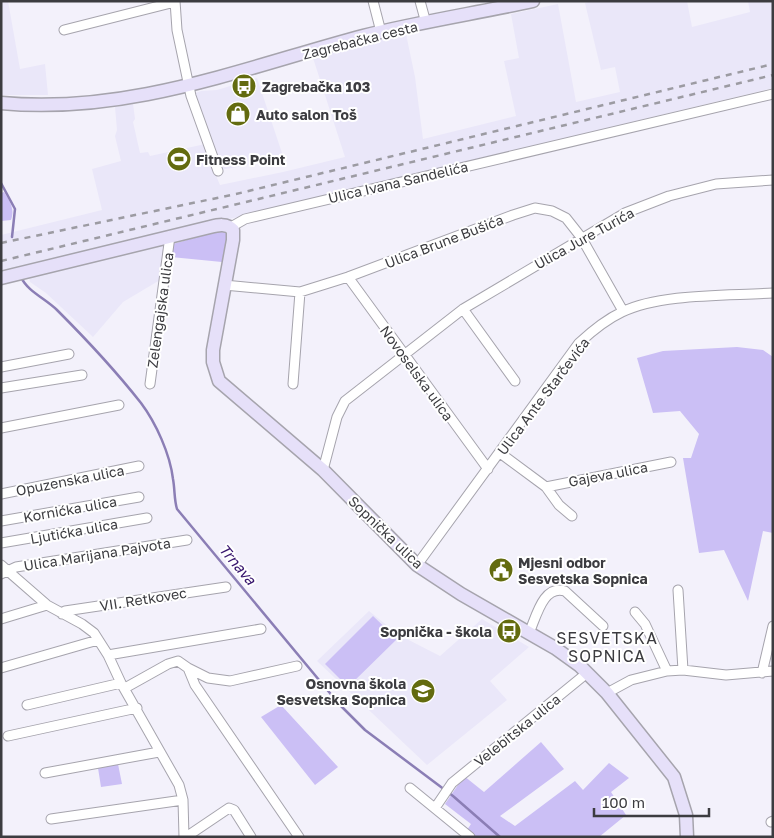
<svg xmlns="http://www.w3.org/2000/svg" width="774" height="838" font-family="'Golos Text',sans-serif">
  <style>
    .built { fill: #eae7f9 }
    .green { fill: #cbbff5 }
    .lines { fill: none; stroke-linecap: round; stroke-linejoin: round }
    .stream { stroke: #8b7eb5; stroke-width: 2.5 }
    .street-casing { stroke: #a6a4ad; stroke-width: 11 }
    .secondary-casing { stroke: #a6a4ad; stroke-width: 15 }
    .street { stroke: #fff; stroke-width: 9 }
    .secondary { stroke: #e6e0f9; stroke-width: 12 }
    .rail { stroke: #9c9ba2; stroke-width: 2.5; stroke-dasharray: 6 6; stroke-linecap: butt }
    .labels { text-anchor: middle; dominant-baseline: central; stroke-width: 4; stroke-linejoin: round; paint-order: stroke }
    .street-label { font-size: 14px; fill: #3c3c40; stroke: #fff }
    .poi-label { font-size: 14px; font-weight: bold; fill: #3c3c40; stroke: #fff; text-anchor: start }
    .water-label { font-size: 15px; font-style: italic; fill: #38166e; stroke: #fff }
    .quarter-label { font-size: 16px; letter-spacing: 1px; fill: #3c3c40; stroke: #fff }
  </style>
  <rect width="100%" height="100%" fill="#f3f1fb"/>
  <path class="built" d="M 1,1 L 8,1 L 20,69 L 45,64 L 48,95 L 1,95 Z
    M 592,1 L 687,1 L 692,27 L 750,12 L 748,1 L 773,3 L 773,88 L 1,274 L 1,235 L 102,210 L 92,169 L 121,161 L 115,136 L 117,130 L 115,107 L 133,104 L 135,119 L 133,122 L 140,153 L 148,152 L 150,156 L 210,143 L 193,94 L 201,91 L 217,90 L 257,78 L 284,159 L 214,171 L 220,185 L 283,172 L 345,157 L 313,58 L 361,44 L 406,34 L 415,77 L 423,139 L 516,116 L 504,61 L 519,58 L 511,14 L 558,4 L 576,102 L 620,92 L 615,67 L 601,70 L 585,3 Z
    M 166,245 L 160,280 L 123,302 L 93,337 L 46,293 L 30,282 L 29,277 Z
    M 369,611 L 399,635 L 440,656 L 482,619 L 529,647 L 490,681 L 507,700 L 427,765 L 317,661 Z"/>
  <path class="green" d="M 4,192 C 10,201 15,209 11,220 L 1,221 L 1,193 Z
    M 215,232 L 225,232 L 227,235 L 222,262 L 171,257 L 173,244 Z
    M 737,347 L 763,350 L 773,357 L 773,533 L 763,531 L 748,601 L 724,550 L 699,553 L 683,458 L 691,458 L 699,434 L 680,411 L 653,413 L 637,358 L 663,351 Z
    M 373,616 L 397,639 L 348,687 L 325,664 Z
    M 281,705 L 338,767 L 315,785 L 261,717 Z
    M 541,742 L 564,769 L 500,816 L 515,826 L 575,781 L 583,790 L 609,763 L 629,778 L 611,792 L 626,815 L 599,837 L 475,837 L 467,830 L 471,824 L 445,804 L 464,776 L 484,792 Z
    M 118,764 L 122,784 L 101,787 L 98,768 Z"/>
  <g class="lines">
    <path class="stream" d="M 1,183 L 15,209 L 12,237
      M 21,277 C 27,291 46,299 57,310 C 86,339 115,370 141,403 C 156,423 170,454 173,479 C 175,490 174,499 177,509 L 339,704 L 365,730 L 453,796 L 500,837"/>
    <defs>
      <path id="street" d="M 175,1 L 177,30 L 191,96 L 218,171
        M 373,1 L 381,32
        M 420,1 L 426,23
        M 64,30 L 175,2
        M 231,227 L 245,219 L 773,94
        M 348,277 L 488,469
        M 224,285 L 300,292 L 348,277 L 513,215 L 535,208 L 552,211 L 566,218 L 581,237 L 623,311
        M 463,309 L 515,381
        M 1,367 L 69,354
        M 150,384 L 170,236
        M 293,384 L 300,292
        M 1,388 L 82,375
        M 1,428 L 119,405
        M 500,453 L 546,487 L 559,505 L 572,516
        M 323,470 L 337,417 L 345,401 L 463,309 L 625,213 L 669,196 L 716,184 L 773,180
        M 546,487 L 671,462
        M 1,494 L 139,466
        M 1,521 L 139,497
        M 1,543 L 147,518
        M 1,565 L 47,605 L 82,624 L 94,633 L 108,655 L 121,683 L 179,785 L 183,800 L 184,837
        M 417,565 L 579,343 C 592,331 605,320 622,312 C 661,293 729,296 773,293
        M 1,574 L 16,567 L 187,540
        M 678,590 L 683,670
        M 635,612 L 645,624 L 667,671
        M 62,614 L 65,611 L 226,587
        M 1,619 L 47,605
        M 529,633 C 536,618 543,584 565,591 L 603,626
        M 108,655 L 261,629
        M 1,668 L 98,640
        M 188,668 L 208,678 L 230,681 L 297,666
        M 762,673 L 773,626
        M 125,688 L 168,664 L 178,661 L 188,668 L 195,685 L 299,837
        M 607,693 L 631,680 L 667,671 L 683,670 L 726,675 L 773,671
        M 27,705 L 121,683
        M 8,736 L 137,708
        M 45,773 L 159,752
        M 410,788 L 470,837
        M 435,808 L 452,783 L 587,673
        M 51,819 L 183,800
        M 771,822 L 773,821
        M 186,837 L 229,808 L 234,810 L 251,837"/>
      <path id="secondary" d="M 1,103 C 128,115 243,68 363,36 C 419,22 477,13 533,1
        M 1,278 L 210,227 C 218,225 227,223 233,230 L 233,240 L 213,350 L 213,362 L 219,381 L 323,470 L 417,565 L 461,594 L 555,648 L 580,666 L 607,693 L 674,777 L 686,815 L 687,837"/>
    </defs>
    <use href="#street" class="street-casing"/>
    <use href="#secondary" class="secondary-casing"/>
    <use href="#street" class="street"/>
    <use href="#secondary" class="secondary"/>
    <path class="rail" d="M 1,243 L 236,194 L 773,64
      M 1,261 L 773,75"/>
  </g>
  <defs>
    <symbol id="bus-disc" viewBox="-11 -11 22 22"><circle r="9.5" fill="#636b0f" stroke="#fff"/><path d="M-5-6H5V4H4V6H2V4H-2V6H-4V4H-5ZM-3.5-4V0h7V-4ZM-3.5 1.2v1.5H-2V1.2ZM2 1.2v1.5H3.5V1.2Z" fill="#fff"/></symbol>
    <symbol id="shop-disc" viewBox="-11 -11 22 22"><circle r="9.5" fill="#636b0f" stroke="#fff"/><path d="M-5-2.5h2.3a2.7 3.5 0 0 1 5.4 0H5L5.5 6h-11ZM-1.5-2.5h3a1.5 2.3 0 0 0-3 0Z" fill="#fff"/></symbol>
    <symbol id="stadium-disc" viewBox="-11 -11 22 22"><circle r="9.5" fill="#636b0f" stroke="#fff"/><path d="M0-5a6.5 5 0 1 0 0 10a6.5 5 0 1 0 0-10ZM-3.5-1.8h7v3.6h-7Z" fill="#fff"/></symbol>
    <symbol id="civic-disc" viewBox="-11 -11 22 22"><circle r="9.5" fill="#636b0f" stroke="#fff"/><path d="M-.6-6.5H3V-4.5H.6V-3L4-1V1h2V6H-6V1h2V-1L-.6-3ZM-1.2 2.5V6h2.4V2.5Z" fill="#fff"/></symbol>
    <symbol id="school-disc" viewBox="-11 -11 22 22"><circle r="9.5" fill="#636b0f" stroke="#fff"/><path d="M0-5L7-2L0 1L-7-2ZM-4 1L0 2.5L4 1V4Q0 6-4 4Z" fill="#fff"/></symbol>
  </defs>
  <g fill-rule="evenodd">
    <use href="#bus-disc" x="230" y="72" width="28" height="28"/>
    <use href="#shop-disc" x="224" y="100" width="28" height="28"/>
    <use href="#stadium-disc" x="165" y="145" width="28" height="28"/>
    <use href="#civic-disc" x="487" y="556" width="28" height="28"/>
    <use href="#bus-disc" x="495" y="617" width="28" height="28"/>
    <use href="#school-disc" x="409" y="677" width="28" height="28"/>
  </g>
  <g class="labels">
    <g class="street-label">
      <text transform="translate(360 40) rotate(-14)">Zagrebačka cesta</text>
      <text transform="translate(398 182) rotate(-13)">Ulica Ivana Sandelića</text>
      <text transform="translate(584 238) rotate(-29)">Ulica Jure Turića</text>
      <text transform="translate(444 241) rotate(-21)">Ulica Brune Bušića</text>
      <text transform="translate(160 310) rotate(-82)">Zelengajska ulica</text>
      <text transform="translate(417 373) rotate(54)">Novoselska ulica</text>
      <text transform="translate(543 396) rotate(-53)">Ulica Ante Starčevića</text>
      <text transform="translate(608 474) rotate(-11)">Gajeva ulica</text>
      <text transform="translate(70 480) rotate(-11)">Opuzenska ulica</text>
      <text transform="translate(70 509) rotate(-10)">Kornićka ulica</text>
      <text transform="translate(74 531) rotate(-10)">Ljutićka ulica</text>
      <text transform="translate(386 532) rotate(44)">Sopnička ulica</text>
      <text transform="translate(97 554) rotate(-9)">Ulica Marijana Pajvota</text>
      <text transform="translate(143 599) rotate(-9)">VII. Retkovec</text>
      <text transform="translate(517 730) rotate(-39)">Velebitska ulica</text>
    </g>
    <g class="poi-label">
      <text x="262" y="86">Zagrebačka 103</text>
      <text x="256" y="114">Auto salon Toš</text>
      <text x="196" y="159">Fitness Point</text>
      <text x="518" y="562">Mjesni odbor<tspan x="518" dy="16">Sesvetska Sopnica</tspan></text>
      <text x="492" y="631" text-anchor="end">Sopnička - škola</text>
      <text x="406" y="683" text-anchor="end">Osnovna škola<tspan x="406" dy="16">Sesvetska Sopnica</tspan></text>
    </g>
    <g class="water-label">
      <text transform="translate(238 564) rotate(50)">Trnava</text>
    </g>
    <g class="quarter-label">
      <text x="607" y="638">SESVETSKA<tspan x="607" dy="18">SOPNICA</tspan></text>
    </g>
  </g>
  <rect width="774" height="838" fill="none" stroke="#3c3c40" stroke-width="5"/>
  <path d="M594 808v8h115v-8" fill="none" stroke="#3c3c40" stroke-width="2.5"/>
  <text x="602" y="808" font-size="15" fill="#3c3c40" stroke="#ffffff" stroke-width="4" paint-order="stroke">100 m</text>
</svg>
